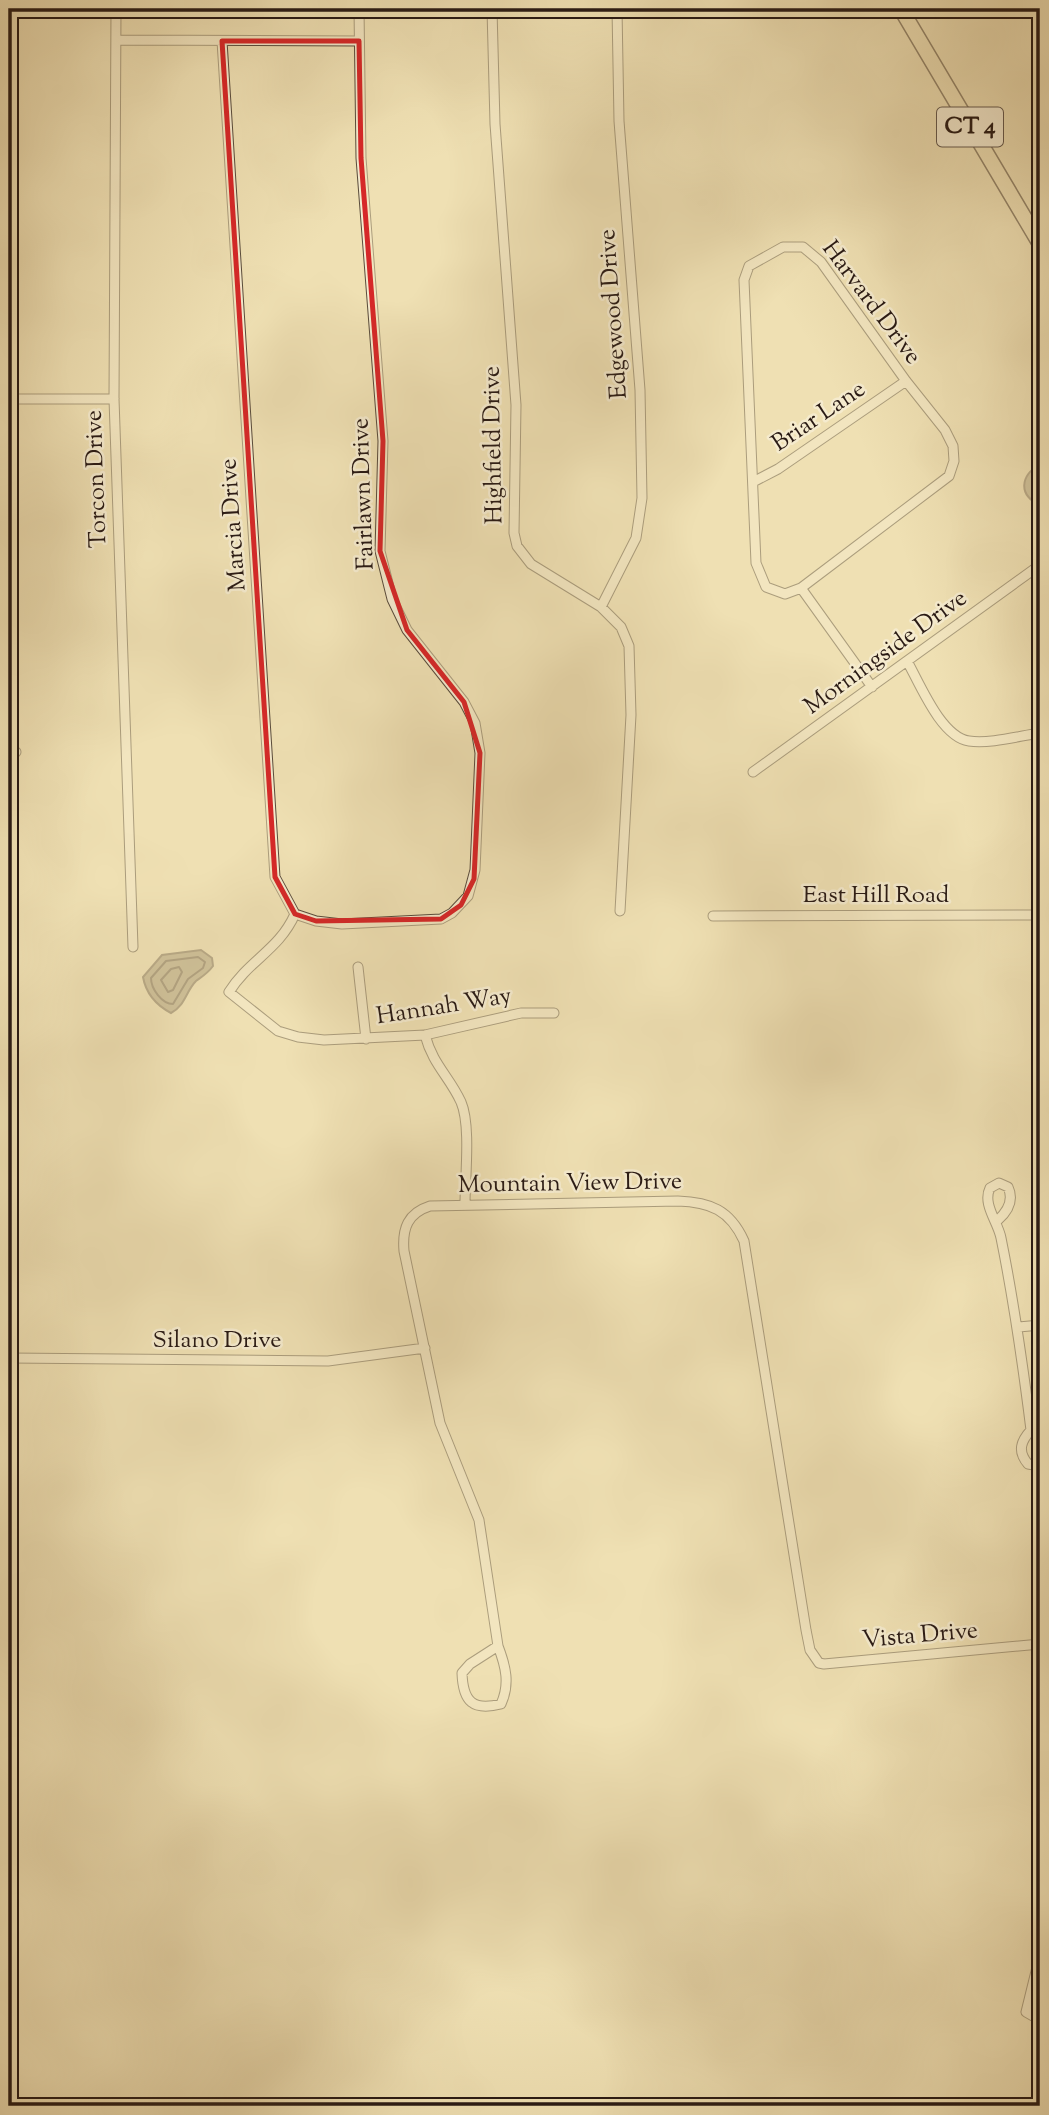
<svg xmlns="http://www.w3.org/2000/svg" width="1049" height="2115" font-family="'Sorts Mill Goudy',serif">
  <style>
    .water { fill: #ac9d7d; stroke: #786953; stroke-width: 2 }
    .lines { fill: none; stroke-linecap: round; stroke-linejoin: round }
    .shore { stroke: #6a5c48; stroke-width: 2 }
    .minor-casing { stroke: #5a4c3c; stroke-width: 11 }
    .primary-casing { stroke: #291a14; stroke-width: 17 }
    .minor { stroke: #f5ebce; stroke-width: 9 }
    .primary { stroke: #efe0b3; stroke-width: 14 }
    .marked { fill: none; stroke: #d62828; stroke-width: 5; stroke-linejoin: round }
    .labels { text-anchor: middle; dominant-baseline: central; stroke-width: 5; stroke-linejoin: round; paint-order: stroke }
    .shield { fill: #f5ebce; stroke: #66594c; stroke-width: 2 }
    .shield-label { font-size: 23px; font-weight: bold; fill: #291a14 }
    .street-label { font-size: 24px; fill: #291a14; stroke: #f5ebce }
  </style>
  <rect width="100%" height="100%" fill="#efe0b3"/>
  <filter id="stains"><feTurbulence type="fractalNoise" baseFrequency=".00286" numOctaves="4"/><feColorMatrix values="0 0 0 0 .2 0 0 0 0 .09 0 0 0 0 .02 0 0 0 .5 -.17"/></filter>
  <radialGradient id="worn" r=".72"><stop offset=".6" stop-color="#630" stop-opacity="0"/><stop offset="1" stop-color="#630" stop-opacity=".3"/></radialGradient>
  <path class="water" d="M 1040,464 L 1040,505 C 1018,495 1020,476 1040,464 Z
    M 201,950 L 212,958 L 213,966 C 208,973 203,976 196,981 C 186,991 185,1006 171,1013 C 156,1005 146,994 143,977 L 162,955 Z"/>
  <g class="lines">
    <path class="shore" d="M 198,957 L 205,962 L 203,968 L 188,979 L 173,1004 C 162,1004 151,989 151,978 L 166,961 Z
      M 179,967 L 182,972 L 173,990 L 168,992 L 161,980 L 171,969 Z"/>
    <defs>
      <path id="minor" d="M 116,9 L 114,399 L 133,947
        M 492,9 L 495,124 L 516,405 L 514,533 L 517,546 L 531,564 L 601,607 L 621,627 L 629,646 L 631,715 L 620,911
        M 116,40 L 359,41
        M 222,41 L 275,877 L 295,914 L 316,921 L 342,924 L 441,919 L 452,913 L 468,896 L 475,870 L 480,753 L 475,723 L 464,702 L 407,630 L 392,599 L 380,551 L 383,441 L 361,158 L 359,9
        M 783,247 L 803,247 L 821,262 L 906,381 L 945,430 L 953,446 L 954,461 L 949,476 L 801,588 L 785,594 L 766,587 L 756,563 L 744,280 L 749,266 Z
        M 9,399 L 114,399
        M 753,482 L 778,469 L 906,381
        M 801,588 L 872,687
        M 601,607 L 636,538 L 642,498 L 640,390 L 619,121 L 617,9
        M 907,661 C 920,684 941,737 969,741 C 990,744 1019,736 1040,733
        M 9,752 L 16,752
        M 753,772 L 1040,565
        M 295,914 C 279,950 249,960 229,992 L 278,1031 L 298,1037 L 324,1040 L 425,1035 L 521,1013 L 554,1013
        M 713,916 L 1040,915
        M 358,967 L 366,1039
        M 425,1035 C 433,1065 449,1076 461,1102 C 471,1125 465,1177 465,1204
        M 998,1220 C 1008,1211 1014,1200 1008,1187 L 999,1183 L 990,1188 C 982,1204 998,1222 1001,1238 C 1014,1302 1023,1366 1031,1430 C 1021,1441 1017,1451 1028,1464 L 1040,1466
        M 1019,1327 L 1040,1325
        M 9,1358 L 328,1361 L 425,1348
        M 498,1646 L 470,1664 L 462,1673 C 463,1702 473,1711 501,1704 C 510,1684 506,1667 498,1646 L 479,1520 L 440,1423 L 404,1251 C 402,1228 408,1213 430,1206 L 678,1201 C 710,1202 730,1210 744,1241 L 806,1630 L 810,1650 L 819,1663 L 824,1664 L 1040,1644
        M 1040,1955 L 1026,2012 L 1040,2020"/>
      <path id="primary" d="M 901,9 L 1040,244"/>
    </defs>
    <use href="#minor" class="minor-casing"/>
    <use href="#primary" class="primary-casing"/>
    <use href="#minor" class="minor"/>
    <use href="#primary" class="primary"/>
  </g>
  <path d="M0 0H1049V2115H0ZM 222,41 L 359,41 L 361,158 L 383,441 L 380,551 L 407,630 L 464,702 L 480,753 L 474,879 L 461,905 L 441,919 L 316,921 L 295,914 L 275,877 Z" fill="#efe0b3" fill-opacity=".55" fill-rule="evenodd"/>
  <path class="marked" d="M 222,41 L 359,41 L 361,158 L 383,441 L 380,551 L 407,630 L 464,702 L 480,753 L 474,879 L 461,905 L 441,919 L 316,921 L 295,914 L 275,877 Z"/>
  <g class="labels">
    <rect class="shield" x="937" y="107.5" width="66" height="39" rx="5"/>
    <g class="shield-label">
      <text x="970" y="127">CT 4</text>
    </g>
    <g class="street-label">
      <text transform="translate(871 303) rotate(53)">Harvard Drive</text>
      <text transform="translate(614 314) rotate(-94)">Edgewood Drive</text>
      <text transform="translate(819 417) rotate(-34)">Briar Lane</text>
      <text transform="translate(494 445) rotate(-91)">Highfield Drive</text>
      <text transform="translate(97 479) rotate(-92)">Torcon Drive</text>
      <text transform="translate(364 494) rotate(-92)">Fairlawn Drive</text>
      <text transform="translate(234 525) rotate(-94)">Marcia Drive</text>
      <text transform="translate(886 653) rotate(-36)">Morningside Drive</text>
      <text x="876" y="896">East Hill Road</text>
      <text transform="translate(444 1007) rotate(-9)">Hannah Way</text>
      <text transform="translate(570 1184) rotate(-1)">Mountain View Drive</text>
      <text x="217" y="1341">Silano Drive</text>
      <text transform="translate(920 1636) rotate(-5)">Vista Drive</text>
    </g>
  </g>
  <rect width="1049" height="2115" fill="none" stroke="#efe0b3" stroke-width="35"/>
  <rect x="10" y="10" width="1028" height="2094" fill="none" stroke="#291a14" stroke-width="3.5"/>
  <rect x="18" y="18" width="1014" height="2080" fill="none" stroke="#291a14" stroke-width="2"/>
  <rect width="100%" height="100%" filter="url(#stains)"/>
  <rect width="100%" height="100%" fill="url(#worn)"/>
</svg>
